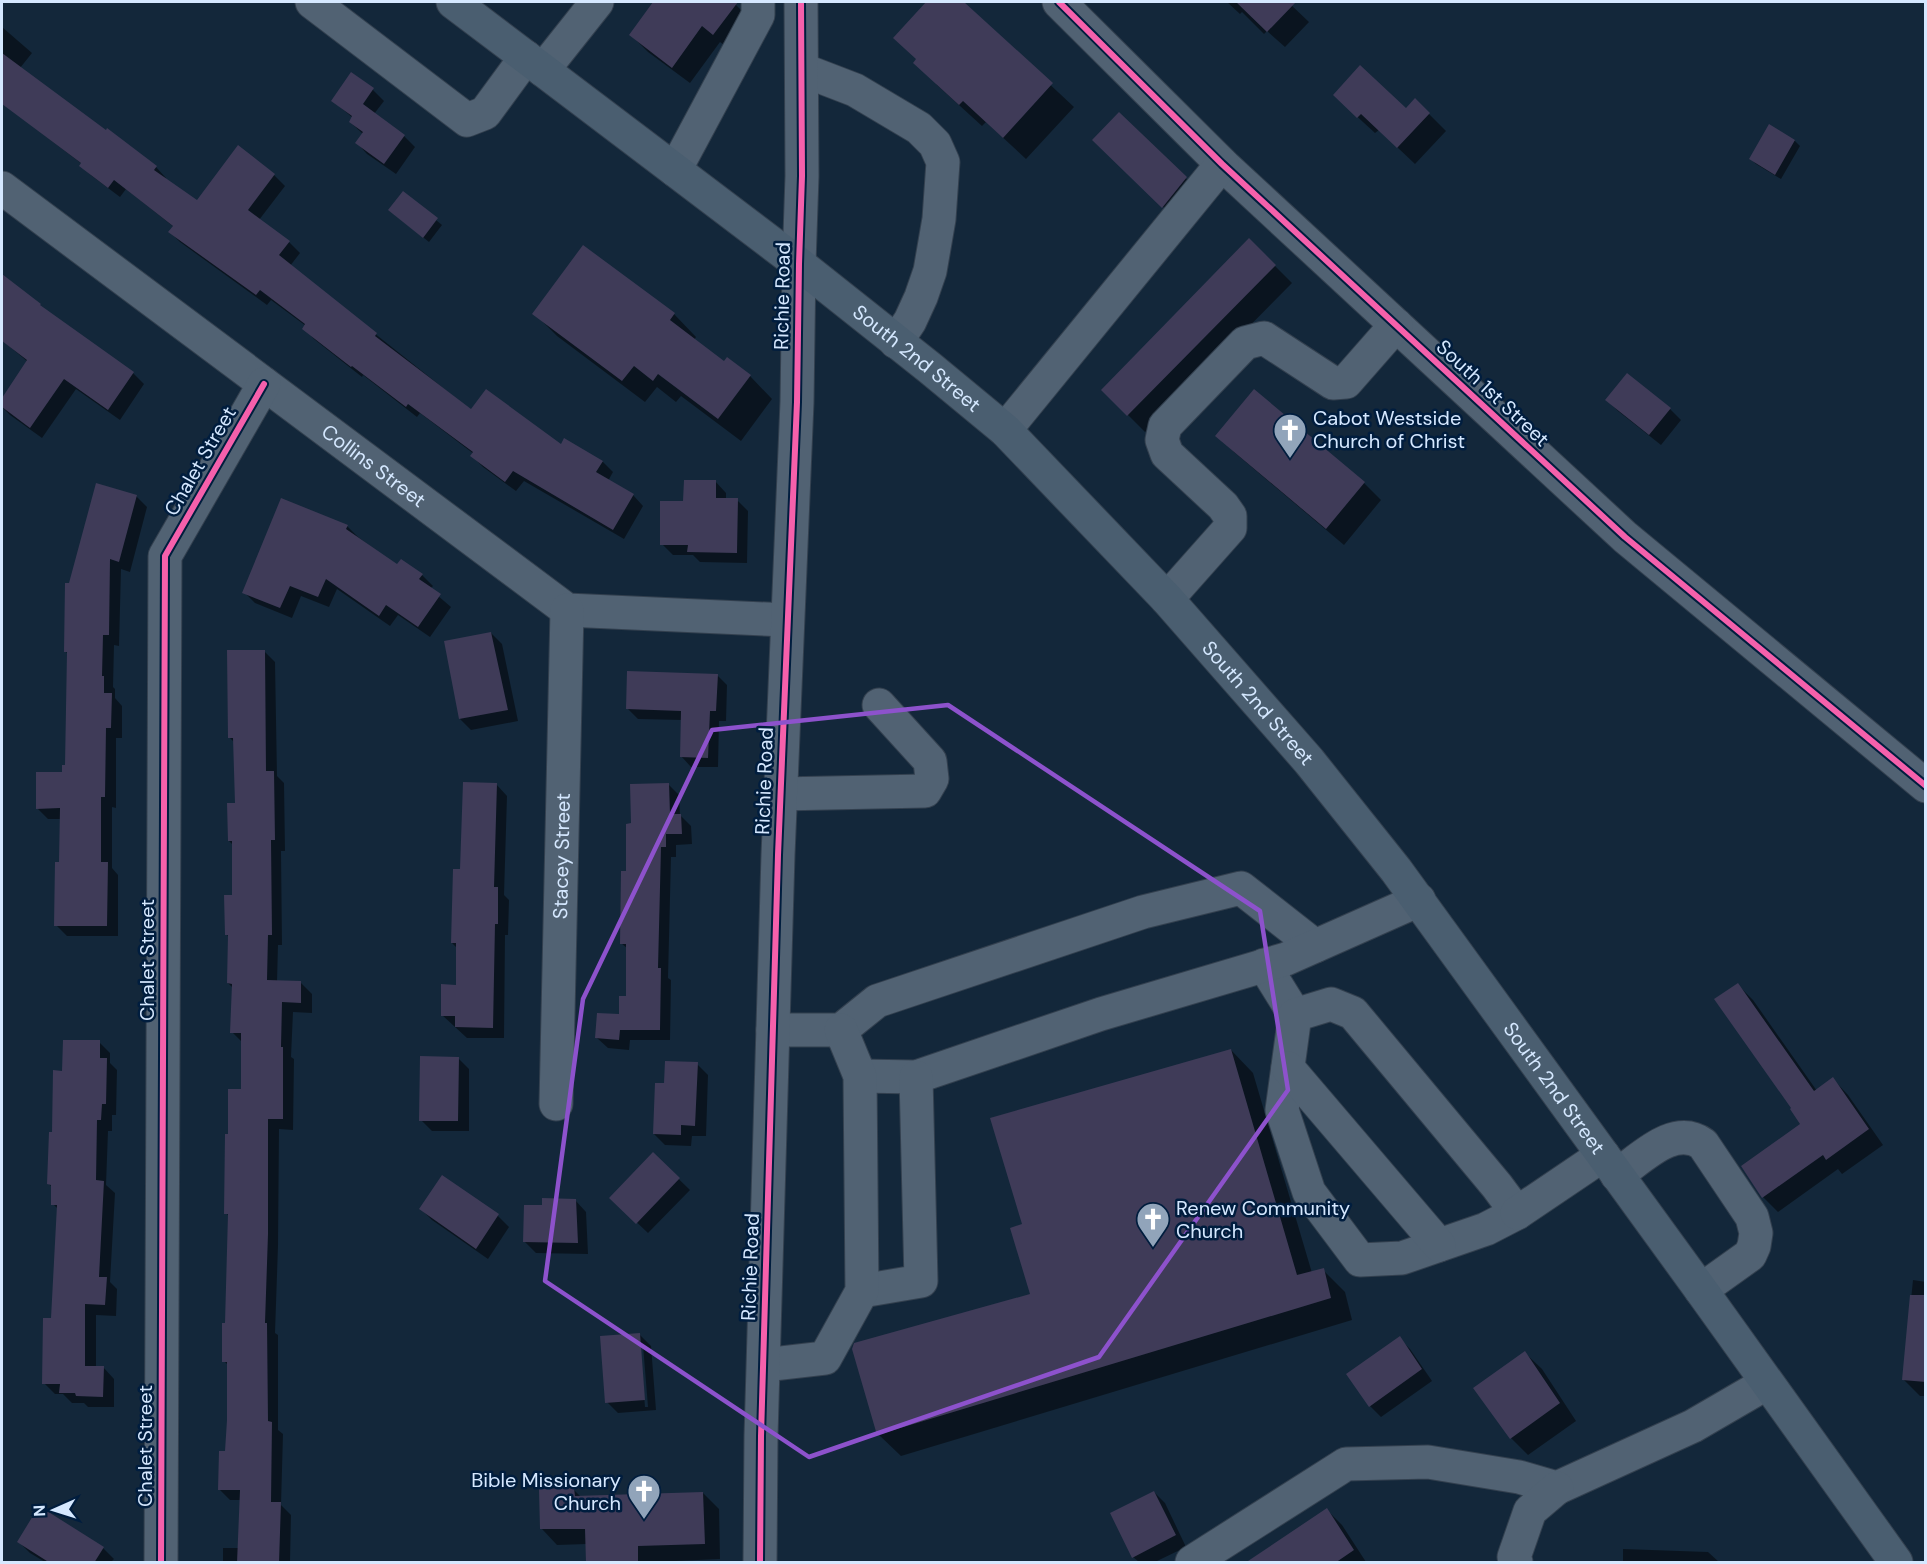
<svg xmlns="http://www.w3.org/2000/svg" width="1927" height="1564" font-family="'DM Sans',sans-serif">
  <style>
    .shadow { fill: #0007; fill-rule: evenodd }
    .building { fill: #3f3b58 }
    .lines { fill: none; stroke-linecap: round; stroke-linejoin: round }
    .minor-casing { stroke: #33404f; stroke-width: 35 }
    .major-casing { stroke: #33404f; stroke-width: 35 }
    .minor { stroke: #516273; stroke-width: 33 }
    .major { stroke: #4a5e70; stroke-width: 33 }
    .cycleway-casing { stroke: #001d3e; stroke-width: 10 }
    .cycleway { stroke: #f560ab; stroke-width: 6 }
    .marked { fill: none; stroke: #8d52cc; stroke-width: 4.5; stroke-linejoin: round }
    .labels { text-anchor: middle; dominant-baseline: central; stroke-width: 5; stroke-linejoin: round; paint-order: stroke }
    .street-label { font-size: 20px; fill: #d5e8ff; stroke: #001d3e }
    .poi-label { font-size: 20px; fill: #d5e8ff; stroke: #001d3e; text-anchor: start }
  </style>
  <rect width="100%" height="100%" fill="#13273a"/>
  <path class="shadow" d="M 655,2 L 735,2 L 734,3 L 752,21 L 731,50 L 720,42 L 690,83 L 648,52 L 631,35 Z
    M 928,2 L 962,2 L 1074,107 L 1026,159 L 986,122 L 982,126 L 937,85 L 918,60 L 895,38 Z
    M 1227,2 L 1288,2 L 1309,22 L 1285,47 L 1267,31 L 1264,34 L 1242,12 L 1240,14 Z
    M 2,27 L 32,53 L 20,68 L 156,167 L 166,178 L 165,179 L 197,202 L 238,147 L 274,175 L 285,186 L 259,220 L 289,242 L 300,253 L 290,266 L 472,411 L 561,447 L 565,440 L 603,462 L 613,472 L 608,481 L 633,495 L 643,506 L 624,539 L 524,481 L 516,491 L 483,467 L 472,456 L 474,454 L 420,413 L 417,417 L 363,375 L 362,377 L 314,339 L 304,328 L 306,326 L 271,300 L 267,305 L 180,242 L 170,232 L 174,227 L 126,189 L 120,197 L 92,176 L 81,166 L 82,164 L 2,103 Z
    M 352,74 L 373,90 L 384,101 L 374,114 L 404,136 L 415,147 L 396,174 L 367,154 L 357,143 L 363,134 L 350,122 L 353,118 L 333,101 Z
    M 1415,100 L 1446,131 L 1415,164 L 1379,130 L 1375,133 L 1351,111 L 1406,110 Z
    M 1119,114 L 1203,195 L 1180,223 L 1094,140 Z
    M 1770,126 L 1795,141 L 1800,146 L 1781,179 L 1756,164 L 1751,159 Z
    M 403,193 L 442,225 L 429,242 L 395,215 Z
    M 1249,240 L 1292,283 L 1145,432 L 1103,390 Z
    M 2,276 L 46,312 L 133,373 L 144,384 L 120,420 L 76,389 L 42,438 L 10,415 L 2,407 L 2,400 L 28,362 L 2,340 Z
    M 534,313 L 674,314 L 696,337 L 694,340 L 725,363 L 750,376 L 772,399 L 741,441 L 681,396 L 676,402 L 657,387 L 645,402 L 557,336 Z
    M 1254,391 L 1364,483 L 1381,500 L 1344,545 L 1234,452 L 1217,436 Z
    M 1607,400 L 1670,409 L 1681,420 L 1661,445 L 1618,411 Z
    M 715,481 L 726,493 L 726,500 L 737,500 L 748,511 L 747,563 L 700,562 L 693,555 L 673,555 L 662,544 L 685,502 Z
    M 136,496 L 147,507 L 130,572 L 121,569 L 119,646 L 114,645 L 113,687 L 115,689 L 115,698 L 122,706 L 122,738 L 116,738 L 116,808 L 112,807 L 112,868 L 118,875 L 118,936 L 67,936 L 56,925 L 61,864 L 61,819 L 48,819 L 37,808 L 64,773 L 67,766 L 69,655 L 65,651 L 70,585 Z
    M 347,526 L 358,537 L 397,566 L 422,575 L 433,586 L 430,589 L 451,607 L 430,637 L 398,615 L 390,626 L 337,589 L 329,607 L 301,596 L 292,618 L 255,603 L 244,592 Z
    M 491,633 L 502,644 L 518,721 L 471,730 L 460,719 Z
    M 264,651 L 275,662 L 277,776 L 284,783 L 285,851 L 281,851 L 282,945 L 278,945 L 277,982 L 301,983 L 312,994 L 312,1013 L 293,1012 L 291,1057 L 294,1059 L 293,1130 L 279,1129 L 278,1246 L 275,1333 L 278,1335 L 278,1430 L 283,1434 L 281,1505 L 291,1515 L 290,1562 L 223,1562 L 223,1548 L 239,1548 L 241,1500 L 230,1500 L 219,1489 L 227,1453 L 229,1366 L 224,1361 L 230,1217 L 226,1213 L 230,1136 L 243,1090 L 243,1043 L 232,1032 L 233,988 L 228,983 L 230,938 L 226,934 L 234,896 L 233,845 L 229,841 L 236,804 L 235,743 L 230,738 Z
    M 717,675 L 727,685 L 726,721 L 719,721 L 718,767 L 691,767 L 681,756 L 682,720 L 638,719 L 628,709 Z
    M 496,784 L 507,796 L 504,895 L 509,900 L 508,935 L 505,935 L 504,1038 L 467,1038 L 442,1015 L 457,986 L 457,948 L 452,943 L 462,870 Z
    M 669,785 L 679,795 L 680,815 L 691,826 L 692,844 L 676,845 L 676,857 L 671,857 L 668,978 L 671,980 L 670,1040 L 630,1040 L 629,1050 L 608,1048 L 597,1038 L 621,1015 L 627,997 L 628,949 L 621,943 L 632,825 Z
    M 1738,985 L 1753,1000 L 1817,1091 L 1833,1079 L 1848,1095 L 1883,1145 L 1842,1174 L 1838,1169 L 1778,1212 L 1763,1197 L 1802,1124 Z
    M 99,1042 L 110,1053 L 110,1063 L 117,1070 L 116,1115 L 112,1115 L 112,1131 L 108,1131 L 106,1185 L 115,1193 L 110,1282 L 117,1289 L 116,1316 L 96,1315 L 96,1367 L 103,1367 L 114,1379 L 114,1407 L 88,1407 L 84,1403 L 72,1403 L 63,1394 L 55,1394 L 44,1383 L 53,1320 L 58,1209 L 53,1204 L 53,1188 L 49,1184 L 54,1134 L 64,1072 Z
    M 1231,1050 L 1253,1073 L 1312,1273 L 1323,1270 L 1345,1292 L 1352,1320 L 901,1456 L 878,1434 L 1032,1295 L 1024,1225 Z
    M 458,1058 L 469,1069 L 469,1131 L 432,1131 L 421,1120 Z
    M 697,1064 L 708,1075 L 706,1136 L 692,1136 L 691,1146 L 665,1145 L 654,1134 L 665,1085 Z
    M 653,1154 L 690,1190 L 648,1233 L 611,1198 Z
    M 443,1177 L 498,1216 L 509,1227 L 488,1259 L 432,1220 L 421,1209 Z
    M 575,1200 L 586,1212 L 588,1254 L 536,1253 L 525,1242 L 543,1207 Z
    M 1913,1280 L 1926,1282 L 1926,1396 L 1920,1396 L 1903,1379 Z
    M 640,1335 L 651,1346 L 656,1410 L 618,1413 L 607,1402 ZM 640,1345 L 643,1345 L 648,1407 L 645,1407 Z
    M 1399,1338 L 1410,1349 L 1432,1381 L 1381,1417 L 1370,1406 Z
    M 1525,1353 L 1542,1369 L 1576,1421 L 1528,1455 L 1511,1438 L 1475,1388 Z
    M 574,1490 L 582,1498 L 703,1493 L 719,1509 L 720,1559 L 653,1562 L 587,1562 L 587,1544 L 557,1545 L 542,1529 Z
    M 1154,1492 L 1165,1503 L 1186,1547 L 1155,1562 L 1139,1562 L 1133,1557 Z
    M 1327,1510 L 1342,1525 L 1366,1562 L 1248,1562 Z
    M 19,1542 L 103,1548 L 114,1559 L 111,1562 L 45,1562 L 30,1553 Z
    M 1623,1549 L 1708,1552 L 1719,1562 L 1623,1562 Z"/>
  <path class="building" d="M 653,2 L 738,2 L 713,35 L 702,26 L 672,68 L 629,35 Z
    M 926,2 L 964,2 L 1053,83 L 1003,138 L 963,101 L 959,105 L 913,63 L 916,59 L 893,38 Z
    M 1236,2 L 1296,2 L 1267,32 Z
    M 2,53 L 106,130 L 107,128 L 157,166 L 154,170 L 197,200 L 238,145 L 275,174 L 248,210 L 290,241 L 279,255 L 377,333 L 375,336 L 471,409 L 486,389 L 561,444 L 564,438 L 603,461 L 596,472 L 634,494 L 613,530 L 513,471 L 505,482 L 470,456 L 473,452 L 408,404 L 406,407 L 352,366 L 351,367 L 302,329 L 305,324 L 260,290 L 256,295 L 168,232 L 173,226 L 114,180 L 108,188 L 79,166 L 81,163 L 2,104 Z
    M 1360,65 L 1406,108 L 1415,98 L 1430,113 L 1397,148 L 1361,114 L 1357,118 L 1333,95 Z
    M 351,72 L 374,88 L 363,104 L 405,135 L 384,164 L 355,143 L 363,132 L 349,122 L 352,116 L 331,101 Z
    M 1119,112 L 1187,177 L 1162,208 L 1092,140 Z
    M 1769,124 L 1795,140 L 1775,175 L 1749,159 Z
    M 403,191 L 438,218 L 423,238 L 388,210 Z
    M 1249,238 L 1276,265 L 1127,416 L 1101,390 Z
    M 583,245 L 675,313 L 670,320 L 724,361 L 727,357 L 751,375 L 718,419 L 658,374 L 653,381 L 634,366 L 622,381 L 532,314 Z
    M 2,274 L 41,304 L 40,305 L 134,372 L 108,410 L 64,379 L 30,428 L 2,407 L 2,398 L 27,360 L 2,341 Z
    M 1627,373 L 1671,408 L 1649,435 L 1605,400 Z
    M 1254,389 L 1365,482 L 1326,529 L 1215,436 Z
    M 684,480 L 716,480 L 716,498 L 738,498 L 737,553 L 687,552 L 688,545 L 660,545 L 660,501 L 683,501 Z
    M 96,483 L 137,495 L 119,562 L 110,559 L 109,635 L 103,635 L 102,676 L 104,676 L 104,693 L 112,693 L 111,728 L 106,728 L 105,797 L 101,797 L 101,862 L 108,862 L 107,926 L 54,926 L 55,862 L 59,862 L 60,808 L 36,809 L 36,772 L 62,772 L 62,765 L 65,765 L 67,652 L 64,652 L 65,583 L 69,583 Z
    M 281,498 L 348,525 L 346,529 L 397,564 L 401,559 L 423,574 L 419,579 L 441,594 L 418,627 L 386,605 L 379,616 L 326,579 L 318,597 L 290,586 L 280,608 L 242,593 Z
    M 491,632 L 508,710 L 459,719 L 444,641 Z
    M 227,650 L 265,650 L 266,771 L 274,771 L 275,840 L 271,840 L 272,935 L 268,935 L 267,980 L 301,981 L 301,1003 L 282,1002 L 281,1047 L 283,1047 L 283,1119 L 268,1119 L 268,1234 L 265,1323 L 267,1323 L 268,1421 L 272,1422 L 271,1502 L 281,1502 L 279,1563 L 237,1563 L 240,1490 L 218,1490 L 219,1451 L 225,1451 L 227,1420 L 227,1362 L 222,1362 L 222,1323 L 225,1323 L 228,1214 L 224,1214 L 225,1134 L 228,1134 L 228,1089 L 241,1089 L 241,1033 L 230,1033 L 232,984 L 227,983 L 228,935 L 225,935 L 224,895 L 232,895 L 232,841 L 228,841 L 227,803 L 235,803 L 233,738 L 228,738 Z
    M 627,671 L 718,674 L 716,711 L 710,711 L 708,758 L 680,757 L 681,711 L 626,709 Z
    M 463,782 L 497,783 L 494,887 L 498,887 L 498,924 L 495,924 L 493,1028 L 455,1027 L 455,1016 L 441,1016 L 441,984 L 456,985 L 456,943 L 451,943 L 453,869 L 460,869 Z
    M 669,783 L 670,814 L 681,814 L 682,834 L 666,834 L 666,847 L 661,847 L 658,968 L 661,968 L 660,1030 L 620,1030 L 619,1040 L 595,1038 L 597,1013 L 619,1014 L 619,996 L 626,996 L 626,944 L 620,944 L 621,871 L 626,871 L 626,824 L 631,823 L 630,784 Z
    M 1738,983 L 1814,1091 L 1833,1077 L 1869,1129 L 1826,1160 L 1823,1155 L 1762,1198 L 1741,1166 L 1800,1124 L 1790,1109 L 1791,1108 L 1714,999 Z
    M 63,1040 L 100,1040 L 100,1058 L 107,1058 L 106,1104 L 102,1104 L 101,1120 L 97,1120 L 96,1180 L 104,1181 L 99,1277 L 107,1277 L 105,1305 L 85,1304 L 85,1366 L 104,1366 L 103,1397 L 76,1396 L 75,1393 L 59,1393 L 60,1384 L 42,1384 L 43,1318 L 51,1318 L 57,1205 L 51,1205 L 51,1185 L 47,1184 L 49,1132 L 52,1132 L 53,1070 L 62,1071 Z
    M 1231,1049 L 1297,1275 L 1324,1268 L 1331,1298 L 877,1435 L 852,1349 L 854,1343 L 1030,1294 L 1010,1228 L 1022,1224 L 990,1118 Z
    M 420,1056 L 459,1057 L 458,1121 L 419,1121 Z
    M 665,1061 L 698,1062 L 695,1126 L 681,1125 L 681,1135 L 653,1134 L 655,1083 L 664,1083 Z
    M 653,1152 L 680,1178 L 636,1224 L 609,1198 Z
    M 442,1175 L 499,1214 L 476,1249 L 419,1209 Z
    M 542,1198 L 576,1199 L 578,1243 L 523,1242 L 524,1205 L 542,1205 Z
    M 1910,1295 L 1926,1295 L 1926,1382 L 1902,1380 Z
    M 640,1333 L 645,1400 L 605,1403 L 600,1336 Z
    M 1400,1336 L 1422,1369 L 1369,1407 L 1346,1374 Z
    M 1525,1351 L 1560,1403 L 1510,1439 L 1473,1388 Z
    M 574,1488 L 575,1496 L 703,1492 L 705,1544 L 638,1546 L 638,1563 L 586,1563 L 585,1529 L 540,1529 L 539,1489 Z
    M 1154,1491 L 1176,1535 L 1132,1558 L 1110,1513 Z
    M 39,1506 L 104,1547 L 94,1563 L 50,1563 L 17,1542 Z
    M 1327,1508 L 1354,1550 L 1335,1563 L 1245,1563 Z"/>
  <g class="lines">
    <defs>
      <g id="minor">
        <path d="M 312,2 L 467,120 L 485,113 L 526,57"/>
        <path d="M 1059,2 L 1222,164 L 1625,537 L 1926,786"/>
        <path d="M 543,70 L 597,2"/>
        <path d="M 803,70 L 855,90 L 919,128 L 935,144 L 943,162 L 939,219 L 930,271 L 921,297 L 910,321 L 896,342"/>
        <path d="M 675,170 L 758,15 L 758,2"/>
        <path id="s1" d="M 2,188 L 567,610 L 787,620"/>
        <path d="M 1005,430 L 1222,164"/>
        <path d="M 1167,599 L 1230,528 L 1230,516 L 1223,506 L 1167,454 L 1162,440 L 1165,426 L 1245,343 L 1264,338 L 1333,383 L 1346,382 L 1396,325"/>
        <path d="M 780,794 L 925,791 L 932,779 L 930,761 L 879,705"/>
        <path d="M 1264,965 L 1295,1015"/>
        <path d="M 1331,1004 L 1353,1013 L 1497,1186 L 1517,1213 L 1486,1229 L 1402,1258 L 1360,1260 L 1309,1192 L 1282,1110 L 1295,1015 Z"/>
        <path d="M 773,1030 L 841,1030 L 877,1001 L 1143,912 L 1241,888 L 1315,946"/>
        <path d="M 1288,1068 L 1439,1245"/>
        <path d="M 860,1076 L 916,1077 L 1101,1014 L 1286,959 L 1419,900"/>
        <path id="s2" d="M 556,1104 L 567,610"/>
        <path d="M 1617,1175 C 1641,1159 1674,1123 1703,1144 L 1752,1217 L 1756,1233 L 1754,1246 L 1750,1255 L 1701,1290"/>
        <path d="M 1517,1213 L 1603,1155"/>
        <path d="M 862,1291 L 921,1281 L 916,1077"/>
        <path d="M 764,1365 L 825,1358 L 862,1291 L 860,1076 L 841,1030"/>
        <path d="M 161,1562 L 165,556 L 264,384"/>
        <path d="M 760,1562 L 761,1436 L 778,855 L 797,402 L 799,264 L 802,176 L 801,2"/>
        <path d="M 1192,1562 L 1346,1464 L 1428,1462 L 1519,1477 L 1557,1488 L 1693,1426 L 1767,1383"/>
        <path d="M 1516,1562 L 1514,1557 L 1530,1511 L 1557,1488"/>
      </g>
      <g id="major">
        <path id="s3" d="M 453,2 L 799,264 L 930,368 L 1005,430 L 1167,599 L 1309,761 L 1396,870 L 1701,1290 L 1896,1562"/>
      </g>
    </defs>
    <use href="#minor" class="minor-casing"/>
    <use href="#major" class="major-casing"/>
    <use href="#minor" class="minor"/>
    <use href="#major" class="major"/>
    <defs>
      <path id="cycleway" d="M 1059,2 L 1222,164 L 1625,537 L 1926,786
        M 161,1562 L 165,556 L 264,384
        M 760,1562 L 761,1436 L 778,855 L 797,402 L 799,264 L 802,176 L 801,2"/>
    </defs>
    <use href="#cycleway" class="cycleway-casing"/>
    <use href="#cycleway" class="cycleway"/>
  </g>
  <path class="marked" d="M 948,705 L 1260,911 L 1288,1090 L 1099,1357 L 809,1457 L 545,1281 L 583,999 L 712,730 Z"/>
  <defs>
    <symbol id="church-pin" viewBox="-11 -11 22 30"><path d="M0 17L-7.5 6A9.5 9.5 0 1 1 7.5 6Z" fill="#91a4ba" stroke="#001d3e"/><path d="M-1.2-6h2.4v3.5h3.3v2.4h-3.3V6h-2.4V-.1h-3.3v-2.4h3.3Z" fill="#fff"/></symbol>
  </defs>
  <g fill-rule="evenodd">
    <use href="#church-pin" x="1271" y="411" width="38" height="52"/>
    <use href="#church-pin" x="1134" y="1200" width="38" height="52"/>
    <use href="#church-pin" x="625" y="1472" width="38" height="52"/>
  </g>
  <g class="labels">
    <g class="street-label">
      <text transform="translate(782 296) rotate(-89)">Richie Road</text>
      <text stroke="none"><textPath href="#s3" startOffset="585">South 2nd Street</textPath></text>
      <text transform="translate(1493 393) rotate(43)">South 1st Street</text>
      <text transform="translate(200 461) rotate(-60)">Chalet Street</text>
      <text stroke="none"><textPath href="#s1" startOffset="464">Collins Street</textPath></text>
      <text stroke="none"><textPath href="#s3" startOffset="1071">South 2nd Street</textPath></text>
      <text transform="translate(764 781) rotate(-88)">Richie Road</text>
      <text stroke="none"><textPath href="#s2" startOffset="248">Stacey Street</textPath></text>
      <text transform="translate(147 960) rotate(-90)">Chalet Street</text>
      <text stroke="none"><textPath href="#s3" startOffset="1557">South 2nd Street</textPath></text>
      <text transform="translate(750 1267) rotate(-88)">Richie Road</text>
      <text transform="translate(145 1446) rotate(-90)">Chalet Street</text>
    </g>
    <g class="poi-label">
      <text x="1313" y="418">Cabot Westside<tspan x="1313" dy="23">Church of Christ</tspan></text>
      <text x="1176" y="1208">Renew Community<tspan x="1176" dy="23">Church</tspan></text>
      <text x="621" y="1480" text-anchor="end">Bible Missionary<tspan x="621" dy="23">Church</tspan></text>
    </g>
  </g>
  <rect width="1927" height="1564" fill="none" stroke="#d5e8ff" stroke-width="6"/>
  <g transform="translate(54 1510) rotate(267)" stroke="#001d3e" stroke-width="4.5" paint-order="stroke">
  <path d="M0-4.5L10 22L0 15L-10 22Z" fill="#d5e8ff"/>
  <text y="-9" font-size="16" font-weight="bold" text-anchor="middle" fill="#d5e8ff">N</text>
  </g>
</svg>
